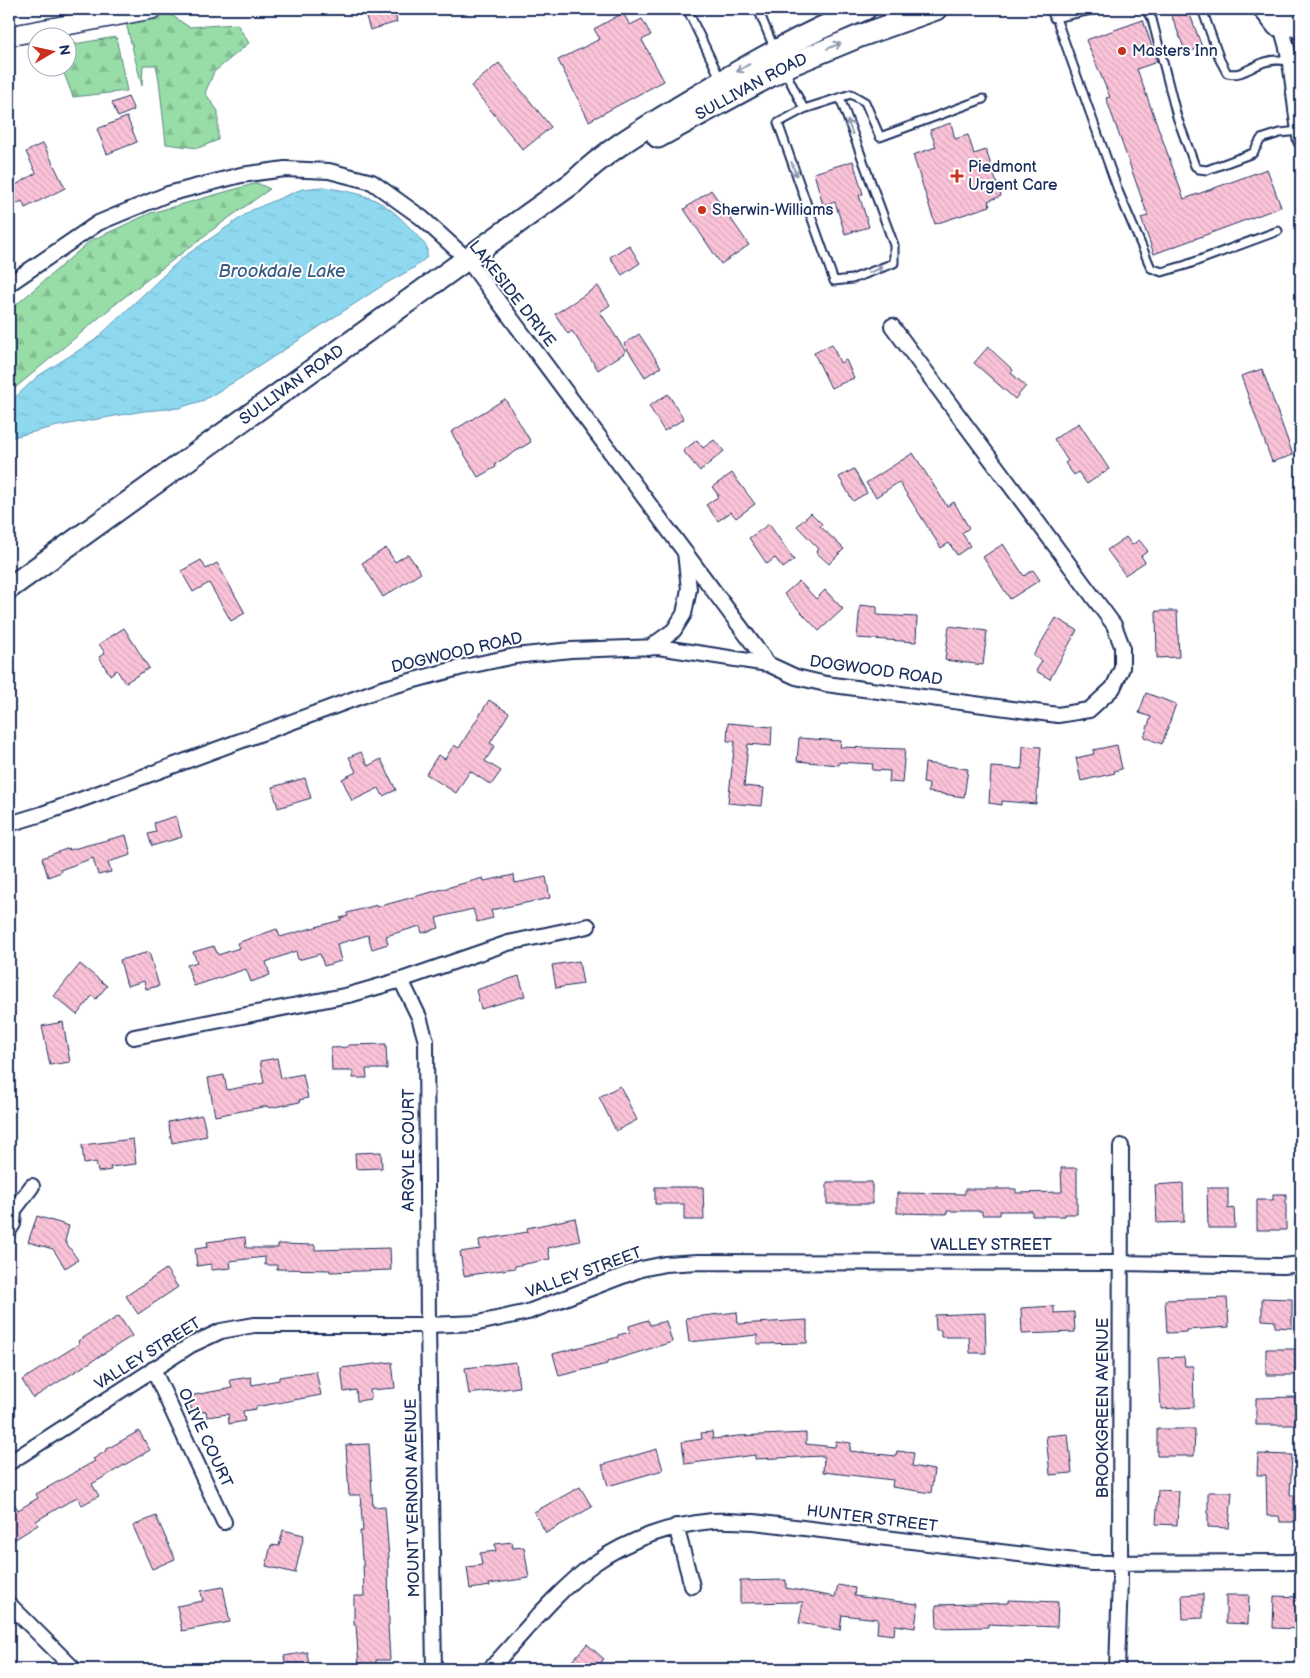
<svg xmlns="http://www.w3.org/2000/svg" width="1310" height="1678" font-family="'Balsamiq Sans',sans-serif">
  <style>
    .forest { fill: url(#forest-firs); stroke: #5a8682 }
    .water { fill: url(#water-ripples); stroke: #6095b5 }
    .building { fill: url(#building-back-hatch); stroke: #1b2f5e }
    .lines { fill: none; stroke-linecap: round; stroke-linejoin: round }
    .lane-casing { stroke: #1b2f5e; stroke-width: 11 }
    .street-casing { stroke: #1b2f5e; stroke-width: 18 }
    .secondary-casing { stroke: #1b2f5e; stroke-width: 22 }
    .primary-casing { stroke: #1b2f5e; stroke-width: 25 }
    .lane { stroke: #fff; stroke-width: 7 }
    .street { stroke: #fff; stroke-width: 14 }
    .secondary { stroke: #fff; stroke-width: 19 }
    .primary { stroke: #fff; stroke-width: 21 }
    .oneway { stroke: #8d97ae }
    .poi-dot { fill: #c8321e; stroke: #fff; stroke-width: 2 }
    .labels { text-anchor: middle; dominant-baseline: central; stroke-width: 4; stroke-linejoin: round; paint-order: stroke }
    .poi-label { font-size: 16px; fill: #1b2f5e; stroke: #fff; text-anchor: start }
    .street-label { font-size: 16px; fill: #1b2f5e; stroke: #fff }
    .water-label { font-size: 18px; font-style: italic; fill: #385a82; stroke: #fff }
  </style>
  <defs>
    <pattern id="forest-firs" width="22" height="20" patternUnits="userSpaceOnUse" patternTransform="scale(1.25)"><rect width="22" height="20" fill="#98dca7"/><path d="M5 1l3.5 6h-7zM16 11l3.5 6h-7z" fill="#82bd92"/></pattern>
    <pattern id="water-ripples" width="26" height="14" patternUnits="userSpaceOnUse" patternTransform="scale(1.25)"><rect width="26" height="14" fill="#8ed9ef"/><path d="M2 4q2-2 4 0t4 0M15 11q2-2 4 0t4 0" fill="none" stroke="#7abbcf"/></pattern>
    <pattern id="building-back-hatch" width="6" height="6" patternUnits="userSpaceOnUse" patternTransform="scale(1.25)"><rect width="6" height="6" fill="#fbc3d8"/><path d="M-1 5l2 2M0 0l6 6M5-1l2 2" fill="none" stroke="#d7a8bc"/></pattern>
  </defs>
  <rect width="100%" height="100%" fill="#fff"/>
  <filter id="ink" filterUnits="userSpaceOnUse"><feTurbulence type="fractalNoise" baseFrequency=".02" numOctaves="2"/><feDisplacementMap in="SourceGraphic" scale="10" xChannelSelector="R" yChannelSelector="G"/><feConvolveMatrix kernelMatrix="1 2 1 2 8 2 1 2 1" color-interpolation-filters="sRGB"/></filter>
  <g filter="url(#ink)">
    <path class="forest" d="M 167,12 L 189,27 L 237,24 L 249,43 L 214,72 L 205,93 L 218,111 L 218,140 L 198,148 L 166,144 L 159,80 L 156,65 L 143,65 L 142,86 L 125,19 Z
      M 116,37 L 127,91 L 73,97 L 62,68 L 68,68 L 68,45 Z
      M 257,183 L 270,189 L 216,227 L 118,302 L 9,393 L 9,311 L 90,241 L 151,213 Z"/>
    <path class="water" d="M 322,187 C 340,190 358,192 375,200 C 396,210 412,230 427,247 L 427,257 L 414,268 L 385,284 L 244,376 L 204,400 L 179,408 L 144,411 L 58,426 L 9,438 L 9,403 L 38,376 L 95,340 L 182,258 L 252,210 L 302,189 Z"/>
    <path class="building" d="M 370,9 L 394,9 L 397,22 L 370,30 L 364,10 Z
      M 1169,9 L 1188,9 L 1202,47 L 1186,53 Z
      M 623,13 L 630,25 L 642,19 L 651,35 L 642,40 L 664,81 L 589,121 L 558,60 L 600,39 L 594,29 Z
      M 1143,20 L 1157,62 L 1137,69 L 1184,199 L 1267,169 L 1281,207 L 1154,254 L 1141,218 L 1148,216 L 1106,98 L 1110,97 L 1086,40 Z
      M 499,63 L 551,127 L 523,150 L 471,86 Z
      M 128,97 L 134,110 L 118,117 L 112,103 Z
      M 127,117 L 137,142 L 107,154 L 97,129 Z
      M 951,123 L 955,139 L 968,135 L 974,154 L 986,150 L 1001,196 L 988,201 L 990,206 L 935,224 L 913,155 L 936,147 L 930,130 Z
      M 43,143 L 65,188 L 25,208 L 22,201 L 9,208 L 9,189 L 36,173 L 26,152 Z
      M 853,161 L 863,194 L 859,195 L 869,227 L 845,234 L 835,202 L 823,205 L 814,173 Z
      M 711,190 L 749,245 L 721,264 L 684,209 Z
      M 629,245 L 640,263 L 622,275 L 610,257 Z
      M 598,286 L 610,305 L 600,312 L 626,352 L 598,370 L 572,331 L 568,334 L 555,314 Z
      M 639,334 L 661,367 L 645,377 L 624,344 Z
      M 832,344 L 840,363 L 846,360 L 854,378 L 831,388 L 814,353 Z
      M 988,347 L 1013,370 L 1011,373 L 1026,386 L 1015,399 L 974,363 Z
      M 1262,369 L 1293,455 L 1272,462 L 1241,376 Z
      M 668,394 L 684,419 L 664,431 L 649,406 Z
      M 505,399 L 531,442 L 495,464 L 496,467 L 478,477 L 451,432 Z
      M 1079,423 L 1109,469 L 1087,484 L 1078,472 L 1074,475 L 1065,463 L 1068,461 L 1054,439 Z
      M 697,440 L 703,448 L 714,440 L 724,451 L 700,471 L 683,451 Z
      M 913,453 L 947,506 L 954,502 L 969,528 L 962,533 L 970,546 L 957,555 L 949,543 L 941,548 L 899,482 L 876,497 L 866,483 Z
      M 854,469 L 867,493 L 853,501 L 839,477 Z
      M 732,473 L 755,504 L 736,518 L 731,512 L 718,521 L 706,505 L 719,496 L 712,487 Z
      M 811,513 L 822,524 L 820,526 L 844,549 L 829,564 L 816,552 L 819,549 L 797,526 Z
      M 769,524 L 794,560 L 783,568 L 775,558 L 767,564 L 749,538 Z
      M 1126,537 L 1132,545 L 1139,540 L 1148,551 L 1141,556 L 1145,562 L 1125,575 L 1107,550 Z
      M 1003,544 L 1024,576 L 1033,570 L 1040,580 L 1010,599 L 983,557 Z
      M 386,548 L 395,562 L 408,554 L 421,573 L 383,597 L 362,563 Z
      M 201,560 L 206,569 L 217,563 L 245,613 L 231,621 L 209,583 L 193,592 L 181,571 Z
      M 799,581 L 816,599 L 825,590 L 843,609 L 819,631 L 784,594 Z
      M 860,605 L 877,607 L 877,615 L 917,617 L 916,642 L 857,638 Z
      M 1156,611 L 1177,611 L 1179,657 L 1157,658 Z
      M 1056,618 L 1077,630 L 1050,679 L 1036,671 L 1042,661 L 1033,656 Z
      M 949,626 L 987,631 L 983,665 L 945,660 Z
      M 124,628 L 149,668 L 125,683 L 117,670 L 110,675 L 99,657 L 105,653 L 99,644 Z
      M 1146,693 L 1176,704 L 1162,744 L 1144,737 L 1151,717 L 1139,713 Z
      M 489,700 L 509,713 L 490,743 L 495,746 L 485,761 L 501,771 L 491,785 L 470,771 L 456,793 L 426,774 L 438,755 L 445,759 L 454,745 L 459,748 Z
      M 728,723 L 772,727 L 771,746 L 748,744 L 744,786 L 764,788 L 762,806 L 728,803 L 735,741 L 727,741 Z
      M 799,738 L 841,741 L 840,747 L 905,749 L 902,783 L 889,782 L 890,771 L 872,770 L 873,764 L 839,762 L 839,765 L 797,761 Z
      M 1117,745 L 1122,769 L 1114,771 L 1115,773 L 1081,781 L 1076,758 L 1094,754 L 1093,750 Z
      M 1023,746 L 1041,747 L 1036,804 L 1002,801 L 1002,805 L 989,803 L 991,767 L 1022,769 Z
      M 361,752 L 368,766 L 381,759 L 396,790 L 383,796 L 379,788 L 352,801 L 342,779 L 356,772 L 349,757 Z
      M 925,763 L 968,769 L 964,797 L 928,792 L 929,784 L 923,783 Z
      M 305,778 L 311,798 L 278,808 L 272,787 Z
      M 176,816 L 182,837 L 152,846 L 148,834 L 156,832 L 154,823 Z
      M 126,835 L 131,855 L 108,862 L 111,872 L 98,875 L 93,858 L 60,870 L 61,872 L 48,877 L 42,858 L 69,848 L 69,850 Z
      M 514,875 L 515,883 L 546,877 L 550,898 L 491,910 L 493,918 L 477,922 L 473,909 L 436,918 L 439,928 L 422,933 L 420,926 L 386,936 L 388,944 L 372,949 L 368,935 L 337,944 L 341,961 L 324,966 L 320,954 L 298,960 L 296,951 L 266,962 L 270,975 L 251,982 L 246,969 L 194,986 L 187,965 L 197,962 L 193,952 L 214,946 L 218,955 L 239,948 L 237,943 L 277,929 L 280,937 L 341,920 L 340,918 L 348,916 L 347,913 L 377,905 L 377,907 L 483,878 L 484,881 Z
      M 149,952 L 159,986 L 146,989 L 144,981 L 127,986 L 120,960 Z
      M 579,961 L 583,984 L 556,988 L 552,965 Z
      M 80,964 L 107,986 L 96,999 L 92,996 L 77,1015 L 54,996 Z
      M 519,976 L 525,996 L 481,1009 L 476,990 Z
      M 63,1022 L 70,1062 L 50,1065 L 42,1026 Z
      M 386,1044 L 387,1069 L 366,1069 L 367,1078 L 353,1078 L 353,1071 L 332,1071 L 331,1048 L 348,1047 L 348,1045 Z
      M 277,1058 L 281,1078 L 303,1074 L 308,1098 L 299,1100 L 300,1102 L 269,1108 L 268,1106 L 215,1116 L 208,1078 L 224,1075 L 227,1090 L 264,1083 L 260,1061 Z
      M 620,1086 L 637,1120 L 616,1131 L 599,1097 Z
      M 202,1115 L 207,1136 L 172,1143 L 168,1122 Z
      M 133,1139 L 136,1164 L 110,1167 L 111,1170 L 98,1172 L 96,1162 L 84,1164 L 82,1145 Z
      M 381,1152 L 382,1168 L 356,1169 L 355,1153 Z
      M 1061,1168 L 1077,1168 L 1077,1214 L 1065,1214 L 1065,1216 L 1032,1216 L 1032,1211 L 1000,1211 L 1000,1215 L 982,1215 L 982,1211 L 947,1211 L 947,1214 L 897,1213 L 897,1193 L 965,1194 L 965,1189 L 1016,1189 L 1016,1193 L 1062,1192 Z
      M 827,1182 L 872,1182 L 872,1204 L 827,1204 Z
      M 1183,1183 L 1184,1222 L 1157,1223 L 1155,1185 Z
      M 655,1187 L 703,1187 L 704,1220 L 684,1220 L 684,1204 L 655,1204 Z
      M 1207,1188 L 1228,1188 L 1228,1209 L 1234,1208 L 1235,1228 L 1208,1228 Z
      M 1273,1194 L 1286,1194 L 1286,1230 L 1257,1230 L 1257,1200 L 1273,1200 Z
      M 37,1216 L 69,1226 L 65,1241 L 78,1260 L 65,1268 L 53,1249 L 28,1242 Z
      M 575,1218 L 580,1241 L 548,1248 L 550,1259 L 515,1266 L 515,1268 L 464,1276 L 460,1252 L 480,1249 L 479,1240 L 528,1232 L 527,1228 Z
      M 245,1237 L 246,1248 L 278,1248 L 278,1244 L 315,1245 L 315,1250 L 390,1248 L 391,1270 L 330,1272 L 330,1270 L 277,1269 L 277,1265 L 265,1265 L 265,1257 L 230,1261 L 231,1268 L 211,1270 L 211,1264 L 197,1266 L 195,1249 L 208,1247 L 207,1242 Z
      M 166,1269 L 178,1287 L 138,1314 L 126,1296 Z
      M 1227,1298 L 1229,1327 L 1187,1330 L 1187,1332 L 1167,1333 L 1165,1300 Z
      M 1262,1298 L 1292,1299 L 1292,1328 L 1275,1327 L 1275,1321 L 1262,1320 Z
      M 1054,1306 L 1054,1313 L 1074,1312 L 1075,1332 L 1022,1334 L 1021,1308 Z
      M 737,1312 L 738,1324 L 807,1320 L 807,1343 L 757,1344 L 757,1335 L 689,1342 L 686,1318 Z
      M 985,1313 L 986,1353 L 970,1353 L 969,1337 L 941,1337 L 941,1330 L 936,1330 L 935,1315 Z
      M 119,1316 L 132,1336 L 33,1398 L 22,1380 L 79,1344 L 78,1341 Z
      M 648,1320 L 650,1325 L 666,1321 L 672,1342 L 607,1362 L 607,1364 L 559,1376 L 553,1354 L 618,1337 L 618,1335 L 630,1332 L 629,1326 Z
      M 1266,1349 L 1295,1349 L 1295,1375 L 1266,1375 Z
      M 1184,1357 L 1185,1366 L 1193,1366 L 1194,1407 L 1161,1409 L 1158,1358 Z
      M 392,1362 L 395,1388 L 370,1390 L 371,1399 L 357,1401 L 356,1390 L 344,1392 L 341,1368 Z
      M 516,1362 L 519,1387 L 469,1394 L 465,1368 Z
      M 316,1371 L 321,1395 L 256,1407 L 256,1409 L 243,1411 L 245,1421 L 229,1424 L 228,1414 L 207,1417 L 206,1411 L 192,1414 L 189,1396 L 232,1388 L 230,1380 L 251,1377 L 252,1385 L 279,1380 L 279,1377 Z
      M 1295,1397 L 1295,1425 L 1256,1425 L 1256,1398 Z
      M 1157,1429 L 1195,1429 L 1194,1456 L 1157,1456 Z
      M 139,1431 L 150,1450 L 92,1484 L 99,1496 L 82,1505 L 77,1497 L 36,1521 L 38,1525 L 9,1543 L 9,1494 L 18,1510 L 38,1498 L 36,1494 L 95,1461 L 93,1459 L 106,1451 L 105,1450 Z
      M 712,1432 L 713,1439 L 738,1436 L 806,1433 L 806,1444 L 835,1447 L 836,1441 L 851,1443 L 850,1451 L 896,1456 L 897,1451 L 914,1453 L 912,1466 L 934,1470 L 931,1493 L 892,1487 L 893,1480 L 823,1472 L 824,1456 L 755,1459 L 755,1455 L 685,1464 L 682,1442 L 702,1439 L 701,1433 Z
      M 1068,1434 L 1072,1473 L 1050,1475 L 1046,1436 Z
      M 369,1444 L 373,1507 L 385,1506 L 389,1558 L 388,1558 L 389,1625 L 388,1625 L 390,1660 L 376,1660 L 376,1669 L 359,1669 L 356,1625 L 354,1625 L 354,1596 L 364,1596 L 363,1560 L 362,1560 L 360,1531 L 363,1531 L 360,1495 L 349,1495 L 346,1445 Z
      M 657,1449 L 663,1470 L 608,1486 L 602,1465 Z
      M 1258,1454 L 1292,1455 L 1290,1495 L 1294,1495 L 1294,1522 L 1280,1522 L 1279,1516 L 1267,1516 L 1266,1475 L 1257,1475 Z
      M 580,1487 L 592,1507 L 546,1533 L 534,1512 Z
      M 1158,1490 L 1179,1491 L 1177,1525 L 1156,1524 Z
      M 1208,1492 L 1232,1492 L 1229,1528 L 1208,1527 Z
      M 156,1516 L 175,1559 L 152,1569 L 133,1526 Z
      M 283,1530 L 304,1535 L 295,1573 L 266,1566 L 271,1545 L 279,1546 Z
      M 512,1542 L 513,1548 L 524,1547 L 529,1578 L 489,1584 L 490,1586 L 470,1589 L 467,1567 L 482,1565 L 480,1553 L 496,1551 L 495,1544 Z
      M 786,1580 L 786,1588 L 835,1597 L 838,1585 L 855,1588 L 854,1596 L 918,1604 L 915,1628 L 895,1625 L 894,1635 L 877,1633 L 878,1619 L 842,1615 L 840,1630 L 799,1623 L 803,1602 L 740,1603 L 740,1581 Z
      M 223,1587 L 230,1622 L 182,1631 L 177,1606 L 203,1601 L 201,1591 Z
      M 1203,1594 L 1203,1618 L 1183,1619 L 1182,1595 Z
      M 1226,1595 L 1249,1595 L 1248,1624 L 1226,1623 Z
      M 1274,1596 L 1301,1597 L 1301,1629 L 1273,1628 Z
      M 1008,1600 L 1058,1602 L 1057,1627 L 988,1624 L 988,1627 L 937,1628 L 936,1605 L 1008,1603 Z
      M 587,1644 L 604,1659 L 595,1669 L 565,1669 Z
      M 307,1652 L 309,1666 L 286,1669 L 284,1656 Z"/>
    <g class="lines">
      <defs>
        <path id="lane" d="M 687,9 L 720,78
          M 758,9 L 774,48
          M 1051,9 L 1054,18 L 1096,9
          M 1145,9 L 1152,19 L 1177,117 L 1195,166 L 1199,169 L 1207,170 L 1253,153 L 1261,139 L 1280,133 L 1299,131
          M 1202,9 L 1220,60 L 1227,73 C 1241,77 1252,66 1265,62 C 1274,59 1281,60 1290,61
          M 1056,18 L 1119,193 L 1151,268 L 1162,272 L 1186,265 L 1278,231
          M 785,71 L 804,109
          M 840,98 L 894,245 L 894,263 L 852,279 L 834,281 L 778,123 L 804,109 L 851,94 L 865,102 L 880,137 L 983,99"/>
        <path id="street" d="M 1260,9 L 1275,28
          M 1276,16 C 1295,55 1292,100 1301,141
          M 9,284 L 98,223 L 168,194 L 241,175 L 285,169 L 329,171 L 372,182 L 422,218 L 467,259 L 768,664
          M 649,648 L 674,630 L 684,614 L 689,589 L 685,552
          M 9,824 L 42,814 L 381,689 L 459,668 L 515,656 L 571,650 L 658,647 L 768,664 L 796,677 L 826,684 L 1058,715 L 1089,710 L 1113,688 L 1122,668 L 1122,646 L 1114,625 L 892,326
          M 401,980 L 419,1017 L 426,1041 L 428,1325 L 434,1669
          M 134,1037 L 349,995 L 401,980 L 508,943 L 588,926
          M 9,1230 L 13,1224 L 14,1210 L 32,1186
          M 153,1369 L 224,1522
          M 9,1463 L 191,1345 L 221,1331 L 254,1325 L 428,1325 L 478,1323 L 528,1312 L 641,1269 L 665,1264 L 698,1262 L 1121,1263 L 1283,1266 L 1301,1264
          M 676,1526 L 692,1586
          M 9,1604 L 74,1669
          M 490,1669 C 521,1636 558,1589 595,1563 C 629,1539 671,1525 712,1521 C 726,1520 741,1522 754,1522 L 1092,1563 L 1301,1562
          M 1117,1669 L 1120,1579 L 1121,1146"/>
        <path id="secondary" d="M 9,36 L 152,9"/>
        <g id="primary">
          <path d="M 1273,9 L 1286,22 L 1301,28"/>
          <path id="s1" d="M 658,137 L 790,65 L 860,36 L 936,9"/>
          <path id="s2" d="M 9,588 L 574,182 C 605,151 645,128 683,105 C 743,68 799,35 865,9"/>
        </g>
      </defs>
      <use href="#lane" class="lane-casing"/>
      <use href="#street" class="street-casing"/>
      <use href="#secondary" class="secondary-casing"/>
      <use href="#primary" class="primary-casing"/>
      <use href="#lane" class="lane"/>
      <use href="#street" class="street"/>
      <use href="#secondary" class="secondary"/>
      <use href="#primary" class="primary"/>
    </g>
    <defs><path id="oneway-shaft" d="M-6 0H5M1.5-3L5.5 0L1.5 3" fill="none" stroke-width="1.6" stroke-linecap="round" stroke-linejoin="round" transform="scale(1.25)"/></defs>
    <g class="oneway">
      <use href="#oneway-shaft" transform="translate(834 46) rotate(-22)"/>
      <use href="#oneway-shaft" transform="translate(743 68) rotate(149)"/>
      <use href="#oneway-shaft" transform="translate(850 127) rotate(-110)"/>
      <use href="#oneway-shaft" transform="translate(794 169) rotate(70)"/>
      <use href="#oneway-shaft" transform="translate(876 270) rotate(-21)"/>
    </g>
  </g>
  <g class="poi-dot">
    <circle cx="1122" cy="51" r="5"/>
    <path d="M954.5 168.5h5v5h5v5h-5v5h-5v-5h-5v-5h5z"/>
    <circle cx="702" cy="210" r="5"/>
  </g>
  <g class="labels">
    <g class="poi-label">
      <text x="1132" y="51">Masters Inn</text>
      <text x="968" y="167">Piedmont<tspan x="968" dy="18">Urgent Care</tspan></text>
      <text x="712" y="210">Sherwin-Williams</text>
    </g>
    <g class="street-label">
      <text stroke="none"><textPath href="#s1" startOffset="106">SULLIVAN ROAD</textPath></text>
      <text transform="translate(512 294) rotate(52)">LAKESIDE DRIVE</text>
      <text stroke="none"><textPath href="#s2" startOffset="348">SULLIVAN ROAD</textPath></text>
      <text transform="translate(457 653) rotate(-13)">DOGWOOD ROAD</text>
      <text transform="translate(876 671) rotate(8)">DOGWOOD ROAD</text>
      <text transform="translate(409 1150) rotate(-90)">ARGYLE COURT</text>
      <text x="991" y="1245">VALLEY STREET</text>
      <text transform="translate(584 1273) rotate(-20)">VALLEY STREET</text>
      <text transform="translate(148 1354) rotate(-32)">VALLEY STREET</text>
      <text transform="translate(1103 1408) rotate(-90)">BROOKGREEN AVENUE</text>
      <text transform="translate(205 1438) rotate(65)">OLIVE COURT</text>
      <text transform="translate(413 1498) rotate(-91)">MOUNT VERNON AVENUE</text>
      <text transform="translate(872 1519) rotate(7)">HUNTER STREET</text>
    </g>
    <g class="water-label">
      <text x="282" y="271">Brookdale Lake</text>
    </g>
  </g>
  <rect width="1310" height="1678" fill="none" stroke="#fff" stroke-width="30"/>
  <rect x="15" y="15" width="1280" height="1648" fill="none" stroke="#1b2f5e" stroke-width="2" filter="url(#ink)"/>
  <g transform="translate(52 52) rotate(81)"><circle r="24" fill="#ffffff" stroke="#a4acbf"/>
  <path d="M0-4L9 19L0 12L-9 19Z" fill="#c8321e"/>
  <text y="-8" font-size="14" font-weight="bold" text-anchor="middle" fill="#1b2f5e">N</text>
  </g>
</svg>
